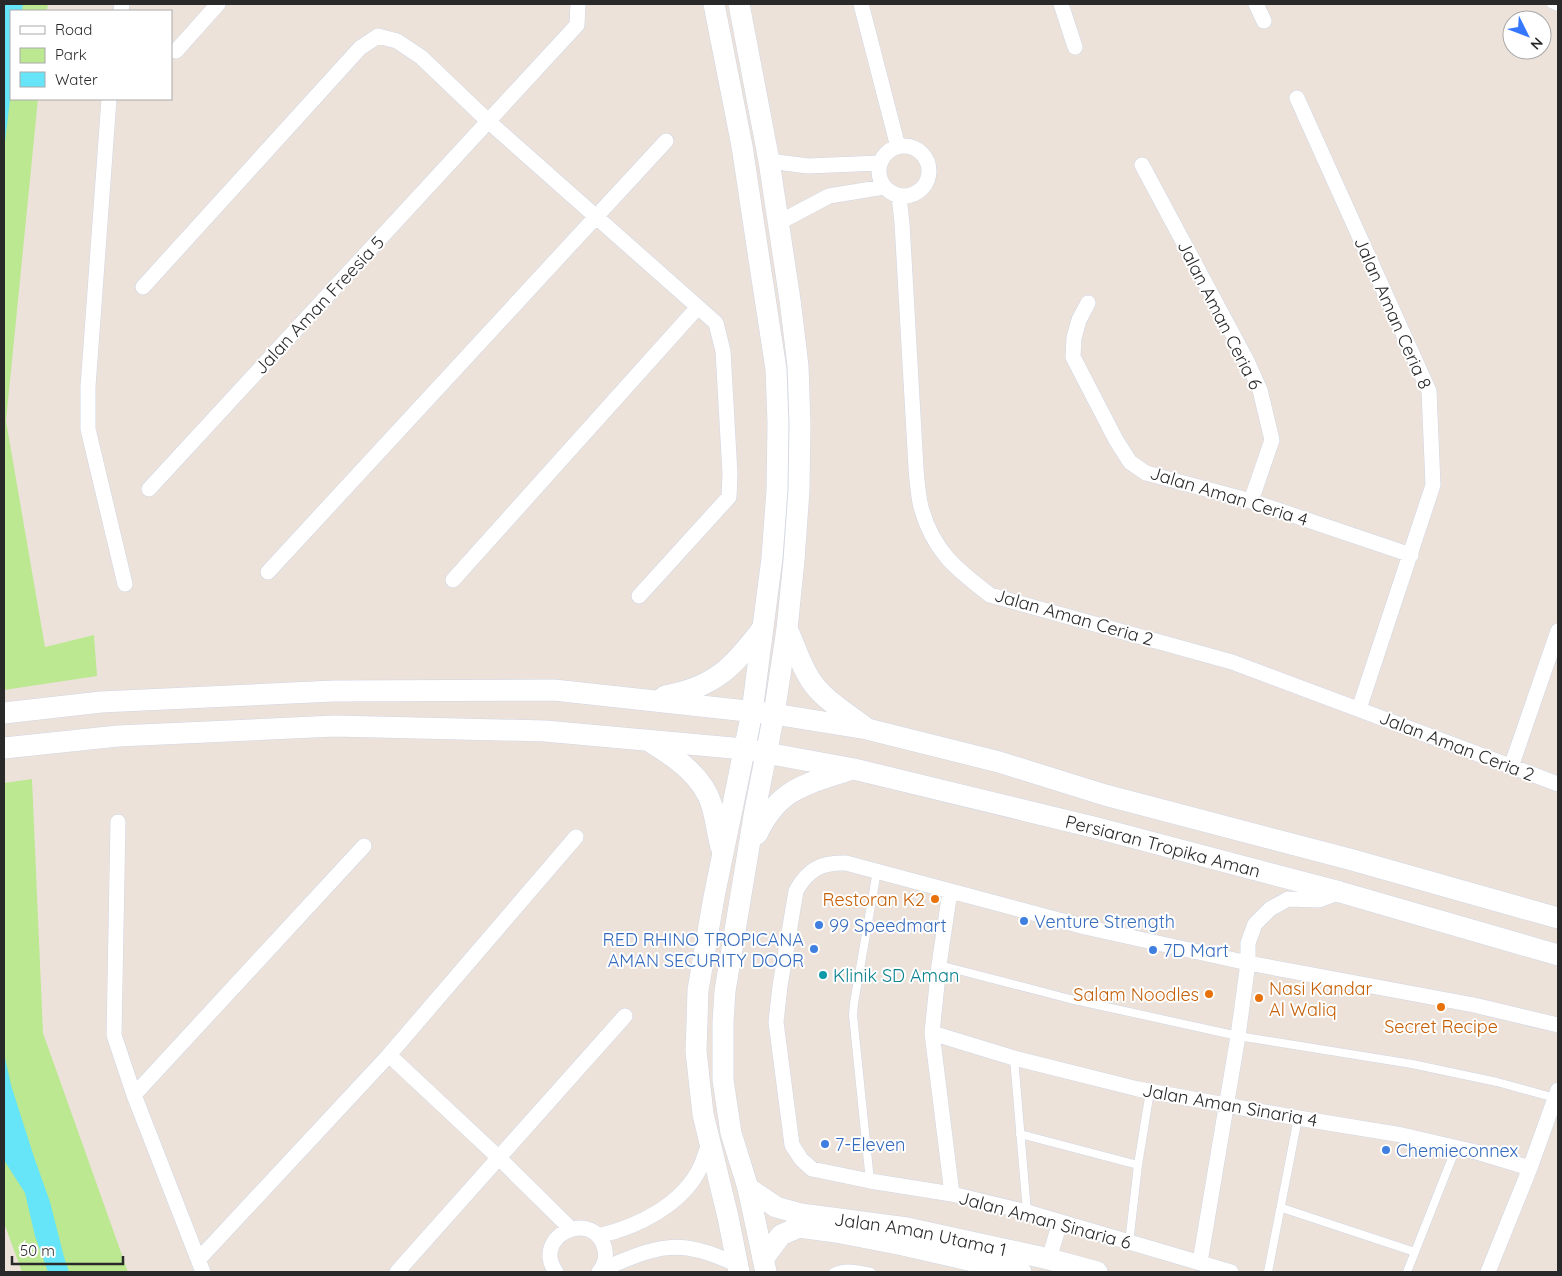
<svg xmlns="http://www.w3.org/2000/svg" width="1562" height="1276" font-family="Quicksand,sans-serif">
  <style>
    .green { fill: #bce892 }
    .water { fill: #65e5f7 }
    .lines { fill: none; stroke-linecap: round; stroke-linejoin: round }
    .lane-casing { stroke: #cfd6e4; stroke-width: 9 }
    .street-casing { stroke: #cfd6e4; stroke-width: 16 }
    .secondary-casing { stroke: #cfd6e4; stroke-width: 22 }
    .lane { stroke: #fff; stroke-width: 8 }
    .street { stroke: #fff; stroke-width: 15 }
    .secondary { stroke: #fff; stroke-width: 21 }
    .food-dot { fill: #e8710a; stroke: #fff; stroke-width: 2 }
    .shop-dot { fill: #3f7fe0; stroke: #fff; stroke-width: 2 }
    .culture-dot { fill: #0f9aa8; stroke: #fff; stroke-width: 2 }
    .labels { text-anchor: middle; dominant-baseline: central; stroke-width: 4; stroke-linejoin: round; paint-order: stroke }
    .street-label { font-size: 18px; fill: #292929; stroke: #fff }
    .food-label { font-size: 18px; fill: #c56008; stroke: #fff; text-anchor: end }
    .shop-label { font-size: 18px; fill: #366cbe; stroke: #fff; text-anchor: start }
    .culture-label { font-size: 18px; fill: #0d838f; stroke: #fff; text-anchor: start }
  </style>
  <rect width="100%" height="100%" fill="#ede2da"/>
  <path class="green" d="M 4,4 L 48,4 L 47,11 L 11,11 L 11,99 L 38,99 L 6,421 L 45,647 L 94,635 L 97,676 L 4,690 Z
    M 32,779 L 43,1033 L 128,1272 L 22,1272 L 4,1223 L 4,783 Z"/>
  <path class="water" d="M 5,4 L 23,4 L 22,11 L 11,11 L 11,92 L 4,150 Z
    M 4,1053 L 11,1085 L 34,1157 L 50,1202 L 64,1257 L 69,1272 L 48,1272 L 35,1236 L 25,1193 L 4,1160 Z"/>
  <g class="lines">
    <defs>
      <path id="lane" d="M 1551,4 L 1558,7
        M 939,965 L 1070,999 L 1238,1036 L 1412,1064 L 1497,1082 L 1555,1098
        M 1014,1058 L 1027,1212
        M 1020,1134 L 1138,1165
        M 870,1181 L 853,1015 L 854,1003 L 877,871
        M 1282,1208 L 1415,1252
        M 1129,1243 L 1138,1165 L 1150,1091
        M 833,1272 C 845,1266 858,1269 871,1272
        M 1268,1272 L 1298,1118
        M 1407,1272 L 1456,1148"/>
      <path id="street" d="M 861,4 L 898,147
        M 1061,4 L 1075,47
        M 1256,4 L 1264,21
        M 121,11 L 122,4
        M 176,51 L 218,4
        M 1297,98 L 1429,391 L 1433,485 L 1359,709
        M 109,99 L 88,387 L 88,429 L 125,584
        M879 171a25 25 0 1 1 50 0a25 25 0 1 1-50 0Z
        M 769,161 L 808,166 L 880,163
        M 1142,165 L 1247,361 L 1260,390 L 1272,440 L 1251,501
        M 899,196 L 902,223 L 916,468 C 917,481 918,495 921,507 C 933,551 956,569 990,595 L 1232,662 L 1558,784
        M 778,223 L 829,196 L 884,187
        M 143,287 L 360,48 L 378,36 L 397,41 L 421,57 L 488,121 L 716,323 L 723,351 L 730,474 L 729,497 L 639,596
        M 1088,303 L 1079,320 L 1074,338 L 1073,357 L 1116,440 L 1130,462 L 1146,473 L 1251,501 L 1411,555
        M 149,489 L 577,25 L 578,4
        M 268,572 L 666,141
        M 453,580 L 698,307
        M 1511,767 L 1558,631
        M 118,822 L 114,1035 L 134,1095 L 203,1272
        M 950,891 L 939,965 L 932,1033 L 952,1194
        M 932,1033 L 1014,1058 L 1138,1089 L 1298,1118 L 1402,1135 L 1480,1153 L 1530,1168
        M 389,1055 L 498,1157 L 571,1229
        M 134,1095 L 364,846
        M 598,1236 C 637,1227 683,1205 701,1166 C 704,1158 707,1149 710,1140
        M 199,1259 L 389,1055 L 576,837
        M 1049,1259 L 1060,1222
        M 1200,1262 L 1238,1036 L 1248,963 L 1248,943 L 1255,924 L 1270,909 L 1288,899 L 1319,900 L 1340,892
        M 601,1270 C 659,1245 678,1237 738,1265
        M 397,1272 L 625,1016
        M 556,1272 C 531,1237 591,1208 604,1246 C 607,1255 605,1265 599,1272
        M 1231,1272 L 1027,1212 L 952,1194 L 870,1181 L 812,1169 L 801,1159 L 792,1145 L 776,1022 L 780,986 L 796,891 C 808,869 822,862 846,863 L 1085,927 L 1248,963 L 1474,1005 L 1558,1025
        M 1488,1272 L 1530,1168 L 1558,1090"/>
      <g id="secondary">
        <path d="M 714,4 L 742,146 L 759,259 L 776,369 L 778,423 L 777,490 L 772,558 L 752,712 L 714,897 L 698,990 L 697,1023 L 696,1051 L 703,1114 L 728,1217 L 739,1272"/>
        <path d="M 739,4 L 769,161 L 790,300 L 798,366 L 800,424 L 799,490 L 794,560 L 787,629 L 774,714 L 755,810 L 725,991 L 723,1022 L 723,1080 L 731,1133 L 748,1188 L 766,1272"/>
        <path d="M 787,629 C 795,645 800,664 810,679 C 822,699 847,713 866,728"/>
        <path d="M 665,696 C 715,687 733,667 762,629"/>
        <path d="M 4,713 L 101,702 L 334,691 L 554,690 L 774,714 L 867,729 L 999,762 L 1105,795 L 1349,859 L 1558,918"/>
        <path d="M 652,743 C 675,757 704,777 712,806 C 716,819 717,833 721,847"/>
        <path id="s1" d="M 4,748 L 118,736 L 335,726 L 545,731 L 744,749 L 854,769 L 1097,828 L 1340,892 L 1558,955"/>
        <path d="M 757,834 C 779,788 805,785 849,770"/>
        <path id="s2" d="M 748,1188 L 776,1207 L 801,1214 L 907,1228 L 1049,1259 L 1097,1272"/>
        <path d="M 763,1259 L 781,1235 L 799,1227 L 836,1232 L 903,1245 L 1021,1272"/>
      </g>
    </defs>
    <use href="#lane" class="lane-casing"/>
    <use href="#street" class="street-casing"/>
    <use href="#secondary" class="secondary-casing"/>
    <use href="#lane" class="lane"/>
    <use href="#street" class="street"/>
    <use href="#secondary" class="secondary"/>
  </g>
  <g class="food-dot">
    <circle cx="935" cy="899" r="5"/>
    <circle cx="1209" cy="994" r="5"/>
    <circle cx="1259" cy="998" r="5"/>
    <circle cx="1441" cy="1007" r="5"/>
  </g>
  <g class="shop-dot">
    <circle cx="1024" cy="921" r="5"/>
    <circle cx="819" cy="925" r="5"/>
    <circle cx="814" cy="949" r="5"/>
    <circle cx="1153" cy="950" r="5"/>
    <circle cx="825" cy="1144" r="5"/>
    <circle cx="1386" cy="1150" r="5"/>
  </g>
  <circle class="culture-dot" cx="823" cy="975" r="5"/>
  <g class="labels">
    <g class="street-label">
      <text transform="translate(319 305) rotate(-47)">Jalan Aman Freesia 5</text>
      <text transform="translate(1393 313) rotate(66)">Jalan Aman Ceria 8</text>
      <text transform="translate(1220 315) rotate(63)">Jalan Aman Ceria 6</text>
      <text transform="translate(1229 496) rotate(17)">Jalan Aman Ceria 4</text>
      <text transform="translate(1074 617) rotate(16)">Jalan Aman Ceria 2</text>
      <text transform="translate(1457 746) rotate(21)">Jalan Aman Ceria 2</text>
      <text stroke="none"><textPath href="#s1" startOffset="1172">Persiaran Tropika Aman</textPath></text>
      <text transform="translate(1230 1105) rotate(10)">Jalan Aman Sinaria 4</text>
      <text transform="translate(1045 1220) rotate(15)">Jalan Aman Sinaria 6</text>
      <text stroke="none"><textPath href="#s2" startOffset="181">Jalan Aman Utama 1</textPath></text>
    </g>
    <g class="food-label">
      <text x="925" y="899">Restoran K2</text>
      <text x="1269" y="988" text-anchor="start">Nasi Kandar<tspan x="1269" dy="21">Al Waliq</tspan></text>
      <text x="1199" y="994">Salam Noodles</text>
      <text x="1441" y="1026" text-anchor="middle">Secret Recipe</text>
    </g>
    <g class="shop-label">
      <text x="1034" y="921">Venture Strength</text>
      <text x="829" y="925">99 Speedmart</text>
      <text x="804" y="939" text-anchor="end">RED RHINO TROPICANA<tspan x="804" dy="21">AMAN SECURITY DOOR</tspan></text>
      <text x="1163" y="950">7D Mart</text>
      <text x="835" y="1144">7-Eleven</text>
      <text x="1396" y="1150">Chemieconnex</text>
    </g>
    <g class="culture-label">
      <text x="833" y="975">Klinik SD Aman</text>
    </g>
  </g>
  <rect width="1562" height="1276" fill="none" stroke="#292929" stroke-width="10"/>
  <rect x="10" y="10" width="162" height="90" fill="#ffffff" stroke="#a9a9a9"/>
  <rect x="20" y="26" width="25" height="8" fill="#ffffff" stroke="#a9a9a9"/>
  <text x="55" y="35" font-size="15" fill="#292929">Road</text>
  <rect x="20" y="48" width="25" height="15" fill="#bce892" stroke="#a9a9a9"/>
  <text x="55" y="60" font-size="15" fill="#292929">Park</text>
  <rect x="20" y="72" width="25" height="15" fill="#65e5f7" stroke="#a9a9a9"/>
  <text x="55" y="85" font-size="15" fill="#292929">Water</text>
  <g transform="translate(1527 35) rotate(132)"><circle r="24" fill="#ffffff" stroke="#a9a9a9"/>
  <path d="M0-4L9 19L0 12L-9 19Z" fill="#3578ff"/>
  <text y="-8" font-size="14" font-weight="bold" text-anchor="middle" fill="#292929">N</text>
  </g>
  <path d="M12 1256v8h111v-8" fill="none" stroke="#292929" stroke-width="2.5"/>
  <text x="20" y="1256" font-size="15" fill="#292929" stroke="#ffffff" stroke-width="4" paint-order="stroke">50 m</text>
</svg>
